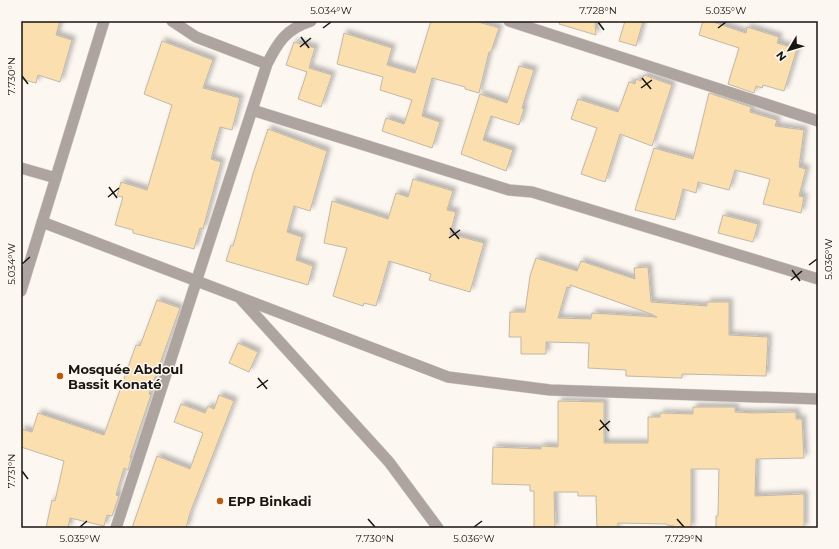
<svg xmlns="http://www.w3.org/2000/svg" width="839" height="549" font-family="Montserrat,sans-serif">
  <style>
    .building { fill: #fbdfaf; stroke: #c2b8a8; fill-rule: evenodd; filter: url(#shadow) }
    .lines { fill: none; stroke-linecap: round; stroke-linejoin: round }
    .street-casing { stroke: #d9d3cd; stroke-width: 12 }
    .street { stroke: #ada4a0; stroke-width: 11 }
    .ticks { fill: none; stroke: #19150f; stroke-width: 1.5 }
    .poi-dot { fill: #b95b0d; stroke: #fdf7f1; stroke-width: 1.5 }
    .labels { text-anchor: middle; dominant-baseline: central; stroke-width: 3; stroke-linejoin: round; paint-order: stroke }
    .poi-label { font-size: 13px; font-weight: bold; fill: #19150f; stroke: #fdf7f1; text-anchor: start }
    .neatline { fill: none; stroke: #19150f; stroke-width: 1.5 }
    .ticks-label { font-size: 10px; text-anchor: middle; fill: #19150f }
  </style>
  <defs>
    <filter id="shadow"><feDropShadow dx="3.5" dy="-3.5" stdDeviation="2" flood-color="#0004"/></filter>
  </defs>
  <rect width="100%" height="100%" fill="#fdf7f1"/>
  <path class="building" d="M 21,21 L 60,21 L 56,35 L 72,40 L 60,82 L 38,75 L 36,83 L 21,79 Z
    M 431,21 L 475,21 L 499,28 L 491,52 L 489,52 L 479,93 L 465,89 L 465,87 L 432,78 L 422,116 L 440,122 L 432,148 L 382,131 L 386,118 L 404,124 L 412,100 L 380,90 L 383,77 L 337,64 L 344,33 L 392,48 L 387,65 L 415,73 Z
    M 560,21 L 595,21 L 596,35 L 559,24 Z
    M 625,21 L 643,21 L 636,46 L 619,41 Z
    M 703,21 L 710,21 L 746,33 L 747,27 L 779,37 L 777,43 L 797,49 L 784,91 L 763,85 L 762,88 L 756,86 L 754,93 L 728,84 L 739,48 L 699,35 Z
    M 162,41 L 213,60 L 203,88 L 240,98 L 232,130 L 220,127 L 211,159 L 221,162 L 203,229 L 200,228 L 194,249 L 133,233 L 133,230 L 115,225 L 123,197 L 117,196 L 121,182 L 147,190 L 172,105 L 144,94 Z
    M 294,42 L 315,48 L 309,68 L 332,75 L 321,107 L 298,99 L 307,72 L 286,65 Z
    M 519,66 L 534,70 L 522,108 L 524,109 L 519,125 L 491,116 L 483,140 L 513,150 L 506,171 L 461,154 L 480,94 L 507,103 Z
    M 644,75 L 672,85 L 652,146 L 620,134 L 605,182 L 581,174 L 597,128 L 571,119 L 578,99 L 618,112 L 629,82 L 635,84 L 636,79 L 641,81 Z
    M 709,93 L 751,107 L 750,112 L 777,120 L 775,126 L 804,130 L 799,167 L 806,169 L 799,196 L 804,197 L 801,213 L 763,204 L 770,179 L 735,170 L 729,190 L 698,182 L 696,193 L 683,189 L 675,220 L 635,210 L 654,148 L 693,159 Z
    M 268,129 L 327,151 L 310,211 L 294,206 L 287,232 L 302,237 L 296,260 L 313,266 L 308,285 L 226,261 L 231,245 L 233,246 L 253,174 Z
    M 413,179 L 453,191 L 447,210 L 456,212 L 450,234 L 484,243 L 470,292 L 429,280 L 431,274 L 389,261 L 376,306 L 364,303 L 363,306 L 333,296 L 347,248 L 324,243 L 332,201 L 388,219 L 396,193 L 408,197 Z
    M 723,215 L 758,224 L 753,242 L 718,233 Z
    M 536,258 L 577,271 L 581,261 L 635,279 L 634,268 L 648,267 L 651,302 L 707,306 L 707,302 L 729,302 L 729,335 L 768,337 L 766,376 L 682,374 L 682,378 L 626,376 L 626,370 L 588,368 L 589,343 L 546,342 L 546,354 L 521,354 L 521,337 L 509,337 L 510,312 L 525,312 L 530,276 ZM 570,285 L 651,314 L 657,317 L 592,313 L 591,319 L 558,318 L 567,287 L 570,288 Z
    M 157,300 L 180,308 L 149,394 L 151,395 L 130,457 L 131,458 L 128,470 L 124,468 L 116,495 L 119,496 L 112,516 L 107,515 L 104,526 L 70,518 L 68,528 L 46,528 L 52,500 L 55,501 L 64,461 L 21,447 L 21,429 L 32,432 L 38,413 L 104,435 L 136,345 L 140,346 Z
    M 238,343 L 258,352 L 249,372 L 229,363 Z
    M 219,395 L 234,401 L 190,513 L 186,528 L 132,528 L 157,456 L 190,469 L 203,433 L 174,422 L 181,404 L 205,413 L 208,406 L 214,409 Z
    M 558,401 L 604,402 L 604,443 L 648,443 L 648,417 L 660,417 L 660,413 L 693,414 L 693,407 L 735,407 L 735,412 L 753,413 L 796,412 L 796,419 L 802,419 L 804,458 L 756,459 L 755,496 L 804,494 L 804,528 L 716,528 L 716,516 L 718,516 L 719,469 L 691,469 L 691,528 L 674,528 L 674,526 L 667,525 L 667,524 L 618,523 L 618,528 L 597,528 L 596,496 L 578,496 L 578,492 L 554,492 L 555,528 L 534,528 L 534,491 L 530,491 L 530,485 L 492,484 L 493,447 L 541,449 L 541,446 L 558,447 Z"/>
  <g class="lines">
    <defs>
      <path id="street" d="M 172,21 L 196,37 L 267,64
        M 509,21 L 818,121
        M 252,110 L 509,190 L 532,192 L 818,279
        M 21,168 L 56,178
        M 42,222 L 448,377 L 550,390 L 818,399
        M 21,291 L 104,21
        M 239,297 L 389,462 L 438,528
        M 116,528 L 267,64 C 278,42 286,29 311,21"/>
    </defs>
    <use href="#street" class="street-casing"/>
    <use href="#street" class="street"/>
  </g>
  <path class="ticks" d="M 598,22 L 604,30M 323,28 L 331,22M 718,28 L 726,22M 301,37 L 309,48M 300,47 L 311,38M 22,76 L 28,84M 642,78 L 651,89M 641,88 L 652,80M 109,187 L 117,198M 108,197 L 119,188M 450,228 L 459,239M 449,238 L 460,230M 22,264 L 30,257M 809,265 L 817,259M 792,270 L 800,281M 791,280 L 802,271M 258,378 L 267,389M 257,388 L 268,380M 600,420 L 609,431M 599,430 L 610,421M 22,471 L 28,479M 368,519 L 375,527M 677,519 L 684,527M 80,527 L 87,521M 474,527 L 482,521"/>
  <g class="poi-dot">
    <circle cx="60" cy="376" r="4"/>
    <circle cx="220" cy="501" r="4"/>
  </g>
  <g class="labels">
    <g class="poi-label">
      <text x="68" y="369">Mosquée Abdoul<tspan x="68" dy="15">Bassit Konaté</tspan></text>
      <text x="228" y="501">EPP Binkadi</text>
    </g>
  </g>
  <rect width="839" height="549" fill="none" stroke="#fdf7f1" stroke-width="44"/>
  <g transform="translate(789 50) rotate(232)" stroke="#fdf7f1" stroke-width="3" paint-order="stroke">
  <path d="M0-3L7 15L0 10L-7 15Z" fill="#19150f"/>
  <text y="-6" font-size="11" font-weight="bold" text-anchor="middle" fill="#19150f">N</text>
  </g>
  <rect x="22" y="22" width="795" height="505" class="neatline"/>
  <g class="ticks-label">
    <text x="331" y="14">5.034°W</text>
    <text x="598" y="14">7.728°N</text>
    <text x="726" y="14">5.035°W</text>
    <text transform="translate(11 76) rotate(-90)" y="4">7.730°N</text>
    <text transform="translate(828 259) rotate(-90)" y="4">5.036°W</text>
    <text transform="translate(11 264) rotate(-90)" y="4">5.034°W</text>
    <text transform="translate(11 471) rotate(-90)" y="4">7.731°N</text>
    <text x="80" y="542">5.035°W</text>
    <text x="375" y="542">7.730°N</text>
    <text x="474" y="542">5.036°W</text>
    <text x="684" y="542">7.729°N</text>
  </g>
</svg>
